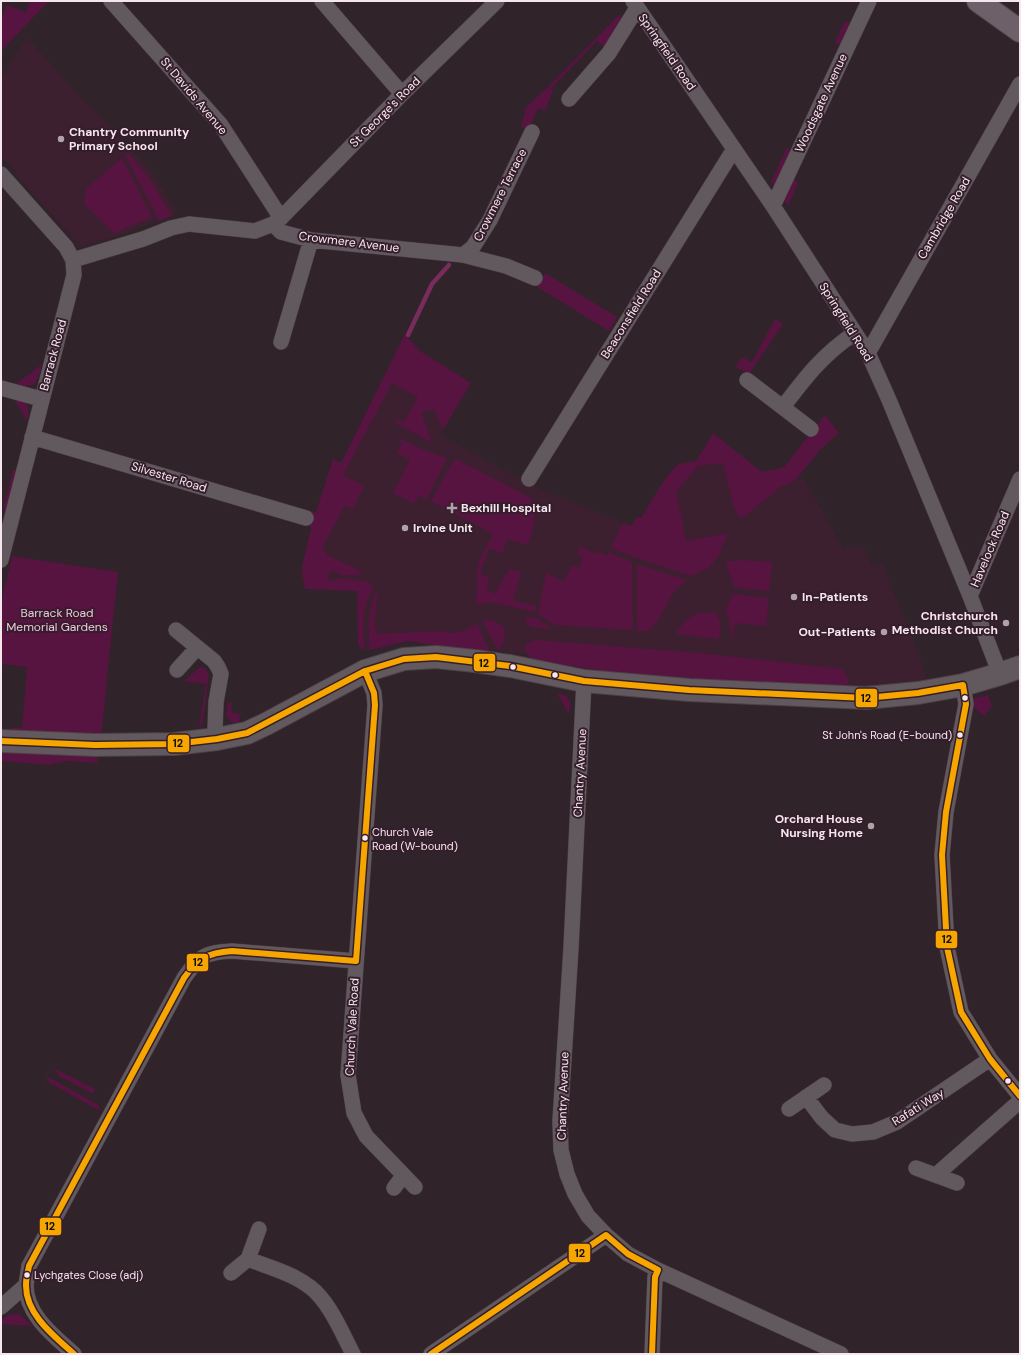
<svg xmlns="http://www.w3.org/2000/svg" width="1021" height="1355" font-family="'DM Sans',sans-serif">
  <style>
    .built { fill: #3c2030 }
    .green { fill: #571440 }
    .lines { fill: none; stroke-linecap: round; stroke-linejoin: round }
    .stream { stroke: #772c5b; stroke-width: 4.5 }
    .minor-casing { stroke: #4c4047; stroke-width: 16 }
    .secondary-casing { stroke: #4c4047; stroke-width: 24 }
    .primary-casing { stroke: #4c4047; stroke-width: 24 }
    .minor { stroke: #62595e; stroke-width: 15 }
    .secondary { stroke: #62595e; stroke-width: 22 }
    .primary { stroke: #6e6068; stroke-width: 22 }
    .bus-1-casing { stroke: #351e2b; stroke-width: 9 }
    .bus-1 { stroke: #f7a600; stroke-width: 6 }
    .poi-dot { fill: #b1a2a9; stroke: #351e2b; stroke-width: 1.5 }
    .bus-dot { fill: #f6e6ee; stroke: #351e2b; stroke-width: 1.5 }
    .labels { text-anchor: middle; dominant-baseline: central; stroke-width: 4; stroke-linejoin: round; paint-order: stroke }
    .bus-label { font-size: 11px; fill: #f6e6ee; stroke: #351e2b; text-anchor: start }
    .street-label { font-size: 12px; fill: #f6e6ee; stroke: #351e2b }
    .poi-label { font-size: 12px; font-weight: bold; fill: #f6e6ee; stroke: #351e2b; text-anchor: start }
    .park-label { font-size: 12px; fill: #f2c3dc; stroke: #351e2b }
    .line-badge { stroke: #351e2b; stroke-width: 1.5 }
    .pale-badge-label { font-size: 11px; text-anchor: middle; font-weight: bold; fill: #111 }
  </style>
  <rect width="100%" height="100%" fill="#30232a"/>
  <path class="built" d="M 27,37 L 89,107 L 91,106 L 152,172 L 178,213 L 118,236 L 80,246 L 16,175 L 18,173 L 2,157 L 1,157 L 1,79 Z
    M 405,334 L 420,351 L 471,383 L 443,430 L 444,435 L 448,440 L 536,487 L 631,526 L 637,517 L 641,518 L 662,485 L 675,467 L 681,464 L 696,461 L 713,433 L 779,487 L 804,478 L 843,549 L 852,546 L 854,549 L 863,545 L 872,566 L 882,562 L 928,680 L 904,685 L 879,688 L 616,668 L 493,650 L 434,640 L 408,641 L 366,651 L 358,645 L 357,591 L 305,589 L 302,574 L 302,567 L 311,527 L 307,525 L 310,511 L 316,512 L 333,459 L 341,463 Z"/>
  <path class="green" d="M 30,1 L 49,1 L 2,50 L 1,20 L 7,5 L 26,12 Z
    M 620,14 L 622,19 L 605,48 L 597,41 L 551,89 L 553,91 L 545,111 L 538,108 L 529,130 L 521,127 L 526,107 L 548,87 Z
    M 845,21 L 850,23 L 840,45 L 835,42 Z
    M 787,147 L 792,153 L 775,187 L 771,182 Z
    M 128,153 L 148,176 L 172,216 L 159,221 L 125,155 Z
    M 122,158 L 152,217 L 114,233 L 84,204 L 87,188 Z
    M 793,178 L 798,183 L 788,206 L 784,199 Z
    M 545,273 L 617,317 L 609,331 L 537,287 Z
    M 775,319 L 783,324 L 749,374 L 736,367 L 742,357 L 752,362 Z
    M 405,334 L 420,351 L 471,383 L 443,430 L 434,409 L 421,412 L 432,443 L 396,423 L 396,419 L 404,422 L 418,397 L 392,383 L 343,475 L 364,486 L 353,509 L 345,505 L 323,547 L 327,555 L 359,570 L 362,575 L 341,575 L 335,571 C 331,571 329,572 328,577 L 330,580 L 334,581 L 341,578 L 368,582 L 373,588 C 365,603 363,613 363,631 C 363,637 365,643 364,650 L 358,645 L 357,591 L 305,589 L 302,574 L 302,567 L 311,527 L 307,525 L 310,511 L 316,512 L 333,459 L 341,463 Z
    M 42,364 C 37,382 37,390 16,384 Z
    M 14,399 C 28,401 31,408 27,421 Z
    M 825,415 L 839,433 L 821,449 L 795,481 L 780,487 L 741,519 L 734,508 L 723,463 L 698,466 L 676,492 L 686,541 L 728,533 L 719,555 L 709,568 L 691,576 L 634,557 L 611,548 L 623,523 L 631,526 L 637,517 L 641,518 C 649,506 668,469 680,464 C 685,462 691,462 696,461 L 713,433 L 762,472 L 784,467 Z
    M 395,439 L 403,440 L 419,448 L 447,458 L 427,499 L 419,496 L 414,504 L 393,493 L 410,460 L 397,453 L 402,443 Z
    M 456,459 L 531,498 C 538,519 534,525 528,545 L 507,539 L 503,553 L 489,549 L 480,573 L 490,579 L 486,589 L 495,594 L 509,569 L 521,572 L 513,600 L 536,606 L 535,612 L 490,602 L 476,604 L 478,564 L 493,534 L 431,501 L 449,468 Z
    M 13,469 L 16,471 L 7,508 L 5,511 L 3,510 Z
    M 580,547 L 596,554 L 598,551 L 607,556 L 609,552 L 632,562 L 633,630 L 555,625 L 538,614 L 546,573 L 564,582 L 572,565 L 579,568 L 583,558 L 577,555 Z
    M 12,556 L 118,572 L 101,738 L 10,731 L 10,728 L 22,728 L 27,667 L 1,664 L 1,604 Z
    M 740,560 L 772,562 L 769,591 L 734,587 L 726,562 Z
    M 637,564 L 687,580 L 675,590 L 657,622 L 648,631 L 637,631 Z
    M 376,592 L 378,594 L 374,623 L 377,634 L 439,631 L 452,633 L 464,631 L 477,624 L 491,654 L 408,641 L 370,650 C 368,629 368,611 376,592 Z
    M 733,594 L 769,598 L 766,626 L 735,623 L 733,640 L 728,616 L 725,611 Z
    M 716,612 L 721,625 L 719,639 L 677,634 L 676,633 C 690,613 693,614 716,612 Z
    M 525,617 L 536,618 L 552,629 L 532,627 L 527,624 Z
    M 491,620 L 504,627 C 506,637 505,643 498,650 L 482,621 Z
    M 536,640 L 699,653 L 842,669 C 848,679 852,681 842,690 L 698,680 L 615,673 L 532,659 L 525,651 L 526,644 Z
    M 200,667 L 205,668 L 209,675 L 202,726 L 199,727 L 206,684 L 184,681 Z
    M 557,693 C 569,695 574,702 568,713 Z
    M 988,695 L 992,706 L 984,716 L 974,708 L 974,698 Z
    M 228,702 L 232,703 L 231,709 L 233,713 L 240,714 L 239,723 L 231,722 L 226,716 Z
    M 1,751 L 97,755 L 97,763 L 67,761 L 49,765 L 1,761 Z
    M 54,1068 L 95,1089 L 93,1094 L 59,1076 Z
    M 45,1075 L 100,1106 L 98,1110 L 50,1083 Z
    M 10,1314 L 19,1314 L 32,1326 L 1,1324 L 1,1320 Z"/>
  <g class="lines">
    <path class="stream" d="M 408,335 L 432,284 L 449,265"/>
    <defs>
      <path id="minor" d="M 111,1 L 221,125 L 281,218
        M 322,1 L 402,94
        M 633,1 L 773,206 L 868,353 L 889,400 L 970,596 L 1000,674
        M 569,99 L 609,53 L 637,8
        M 1,174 L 66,247 L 73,260 L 74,275 L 1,560
        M 773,206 L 869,1
        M 273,224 L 281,218 L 402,94 L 497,1
        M 463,255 L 473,247 L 490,220 L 532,132
        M 73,260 L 143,239 L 171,228 L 189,224 L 255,231 L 273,224 L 281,232 L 311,240 L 463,255 L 506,266 L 535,278
        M 281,342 L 311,240
        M 868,353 L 1020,84
        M 747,380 L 811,429
        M 1,388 L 41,399
        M 783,407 C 805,378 823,354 855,333
        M 32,437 L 306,518
        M 529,479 L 734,149
        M 970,596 L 1020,479
        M 176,630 L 214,661 L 218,667 L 221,674 L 216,702 L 215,730 L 217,739
        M 177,670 L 197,648
        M 365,671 L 374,693 L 375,705 L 348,1075 L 354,1113 L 366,1136 L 415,1187
        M 584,681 L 571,948 L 560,1121 L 561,1150 L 567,1174 L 575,1194 L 588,1216 L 606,1235 L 628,1254 L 658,1270 L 841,1354
        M 963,685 L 966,704 L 946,812 L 942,855 L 947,947 L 961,1012 L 990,1059 L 1020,1096
        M 806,1097 L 822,1118 L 835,1130 L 852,1134 L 873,1132 L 897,1122 L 990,1059
        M 789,1109 L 824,1085
        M 916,1168 L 957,1183
        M 936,1175 L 1020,1101
        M 394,1188 L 403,1176
        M 248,1259 C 268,1267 292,1273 310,1287 C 329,1301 342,1333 353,1354
        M 231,1273 L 248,1259 L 259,1229
        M 1,1307 L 26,1285
        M 74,1354 C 54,1336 26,1315 26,1285 C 27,1279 28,1272 29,1266 L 184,978 C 199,956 206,952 232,951 L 356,961
        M 431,1354 L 606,1235
        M 652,1354 L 655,1277 L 658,1270"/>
      <path id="secondary" d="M 1,741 L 95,745 L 174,744 L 217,739 L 247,733 L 266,724 L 365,671 L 404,659 L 436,657 L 475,661 L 510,666 L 584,681 L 689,690 L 866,698 L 918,693 L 963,685 L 1000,674 L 1020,667"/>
      <path id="primary" d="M 978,1 L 1020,31"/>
    </defs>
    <use href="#minor" class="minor-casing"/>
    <use href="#secondary" class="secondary-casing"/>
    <use href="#primary" class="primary-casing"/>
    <use href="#minor" class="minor"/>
    <use href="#secondary" class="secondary"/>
    <use href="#primary" class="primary"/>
    <defs>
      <path id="bus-1" d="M 1,741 L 95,745 L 174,744 L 217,739 L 247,733 L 365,671 L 404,659 L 436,657 L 510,666 L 584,681 L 689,690 L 866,698 L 918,693 L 963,685 L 966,704 L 946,812 L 942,855 L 947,947 L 961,1012 L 990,1059 L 1020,1096
        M 74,1354 C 54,1336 25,1314 26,1284 C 26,1278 28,1272 29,1266 L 184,978 C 198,958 207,953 232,951 L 356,961 L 375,705 L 374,693 L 365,671
        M 431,1354 L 606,1235 L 628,1254 L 658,1270 L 655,1277 L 652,1354"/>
    </defs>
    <use href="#bus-1" class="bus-1-casing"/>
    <use href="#bus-1" class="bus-1"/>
  </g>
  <g class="poi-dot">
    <circle cx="61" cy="139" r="4"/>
    <path d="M450 502h4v4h4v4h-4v4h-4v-4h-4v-4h4z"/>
    <circle cx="405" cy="528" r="4"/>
    <circle cx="794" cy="597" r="4"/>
    <circle cx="1006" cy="623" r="4"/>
    <circle cx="884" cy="632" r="4"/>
    <circle cx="871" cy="826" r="4"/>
  </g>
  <g class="bus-dot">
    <circle cx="513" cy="667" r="3.5"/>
    <circle cx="555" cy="675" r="3.5"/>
    <circle cx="965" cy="698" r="3.5"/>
    <circle cx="960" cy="735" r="3.5"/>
    <circle cx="365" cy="838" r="3.5"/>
    <circle cx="1008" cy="1081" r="3.5"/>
    <circle cx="27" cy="1275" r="3.5"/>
  </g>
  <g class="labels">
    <g class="bus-label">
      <text x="952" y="735" text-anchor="end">St John's Road (E-bound)</text>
      <text x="372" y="832">Church Vale<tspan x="372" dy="14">Road (W-bound)</tspan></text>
      <text x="34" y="1275">Lychgates Close (adj)</text>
    </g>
    <g class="street-label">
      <text transform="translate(667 52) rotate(55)">Springfield Road</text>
      <text transform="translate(194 96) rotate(50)">St Davids Avenue</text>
      <text transform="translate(821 103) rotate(-65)">Woodsgate Avenue</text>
      <text transform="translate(385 112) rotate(-45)">St George's Road</text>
      <text transform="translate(500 195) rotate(-63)">Crowmere Terrace</text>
      <text transform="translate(944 218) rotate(-60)">Cambridge Road</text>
      <text transform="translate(349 242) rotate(7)">Crowmere Avenue</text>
      <text transform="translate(631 314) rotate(-58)">Beaconsfield Road</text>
      <text transform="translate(846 322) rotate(58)">Springfield Road</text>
      <text transform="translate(53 355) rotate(-75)">Barrack Road</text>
      <text transform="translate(169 477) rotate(17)">Silvester Road</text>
      <text transform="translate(990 549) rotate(-67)">Havelock Road</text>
      <text transform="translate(580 773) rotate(-87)">Chantry Avenue</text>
      <text transform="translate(352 1027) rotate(-87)">Church Vale Road</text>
      <text transform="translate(563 1096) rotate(-88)">Chantry Avenue</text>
      <text transform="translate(918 1107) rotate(-32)">Rafati Way</text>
    </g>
    <g class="poi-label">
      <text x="69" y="132">Chantry Community<tspan x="69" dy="14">Primary School</tspan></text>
      <text x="461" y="508">Bexhill Hospital</text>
      <text x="413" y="528">Irvine Unit</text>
      <text x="802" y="597">In-Patients</text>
      <text x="998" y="616" text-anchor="end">Christchurch<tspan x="998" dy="14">Methodist Church</tspan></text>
      <text x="876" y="632" text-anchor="end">Out-Patients</text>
      <text x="863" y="819" text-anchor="end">Orchard House<tspan x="863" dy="14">Nursing Home</tspan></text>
    </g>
    <g class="park-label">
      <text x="57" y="613">Barrack Road<tspan x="57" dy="14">Memorial Gardens</tspan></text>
    </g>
  </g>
  <g class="line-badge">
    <rect x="473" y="653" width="23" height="19" rx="4" fill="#f7a600"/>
    <rect x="855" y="688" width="23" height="20" rx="4" fill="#f7a600"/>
    <rect x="167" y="734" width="23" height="19" rx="4" fill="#f7a600"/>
    <rect x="935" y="930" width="23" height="19" rx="4" fill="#f7a600"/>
    <rect x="186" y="953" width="23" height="19" rx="4" fill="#f7a600"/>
    <rect x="39" y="1217" width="23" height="19" rx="4" fill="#f7a600"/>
    <rect x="568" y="1243" width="23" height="20" rx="4" fill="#f7a600"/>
  </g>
  <g class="pale-badge-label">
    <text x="484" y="667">12</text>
    <text x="866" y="702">12</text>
    <text x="178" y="747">12</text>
    <text x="947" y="943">12</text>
    <text x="198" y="966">12</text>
    <text x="50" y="1230">12</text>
    <text x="580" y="1257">12</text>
  </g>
  <rect width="1021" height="1355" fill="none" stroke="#f6e6ee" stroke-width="4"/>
</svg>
